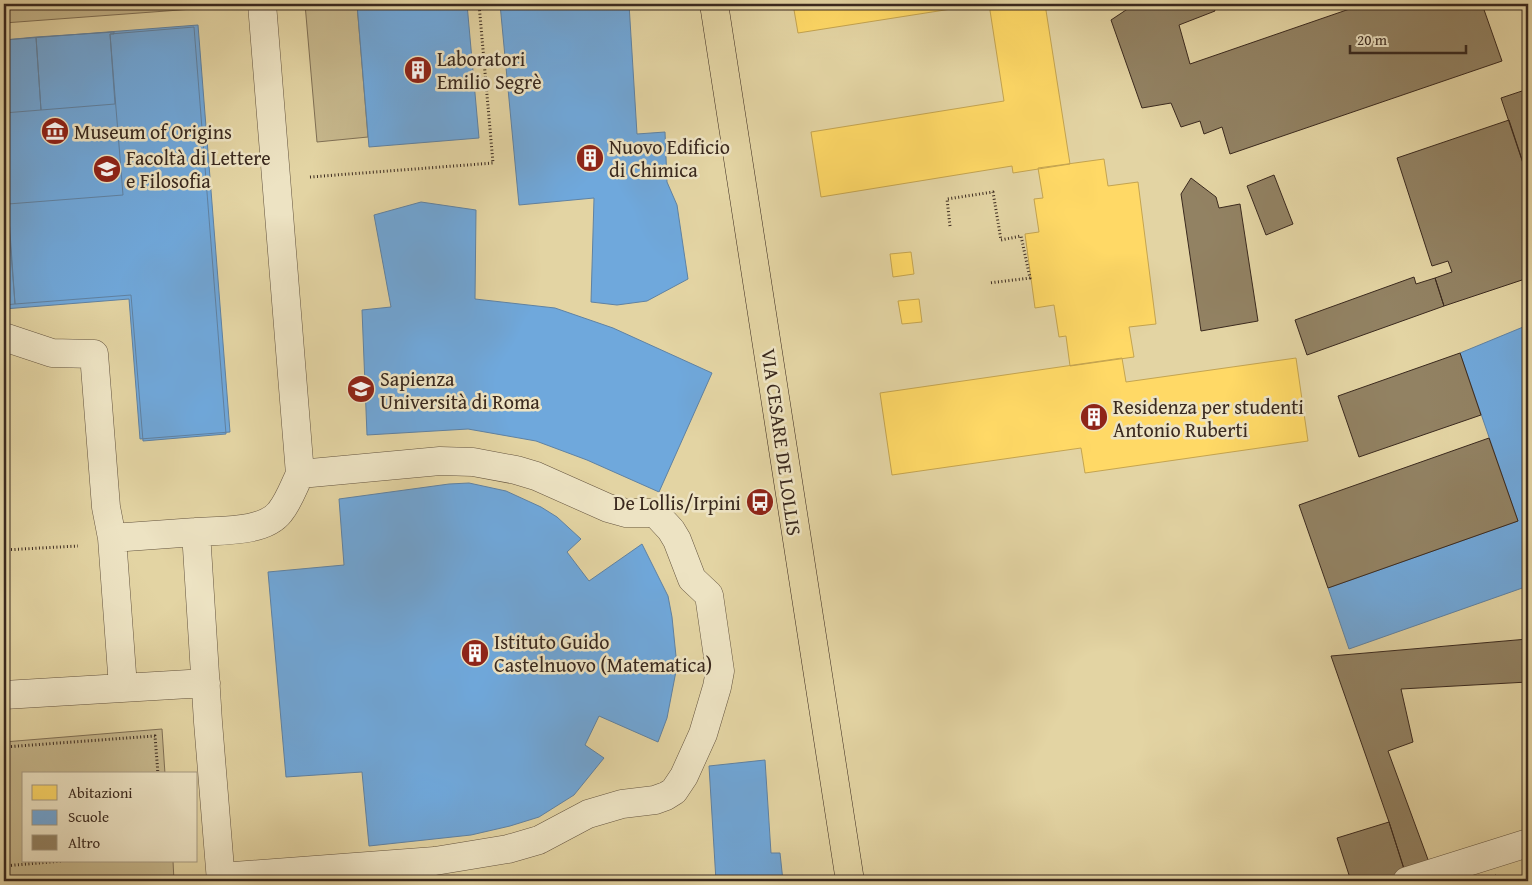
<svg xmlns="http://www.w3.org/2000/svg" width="1532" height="885" font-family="'Gentium Book Plus',serif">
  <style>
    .green { fill: #c6b78c; stroke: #807055 }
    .homes { fill: #ffd966; stroke: #c4a450 }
    .schools { fill: #6fa8dc; stroke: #5f82a3 }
    .building { fill: #928263; stroke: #3a291e }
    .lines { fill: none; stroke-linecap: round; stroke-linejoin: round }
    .minor-casing { stroke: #64543f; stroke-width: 29 }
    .major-casing { stroke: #3a291e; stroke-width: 29 }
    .path { stroke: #3a291e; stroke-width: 3; stroke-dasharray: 1 2.5; stroke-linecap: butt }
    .minor { stroke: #ede3c3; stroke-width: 28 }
    .major { stroke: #e3d4a3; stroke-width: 28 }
    .labels { text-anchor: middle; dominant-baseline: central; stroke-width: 5; stroke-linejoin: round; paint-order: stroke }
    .poi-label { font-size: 20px; fill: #3a291e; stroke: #ede3c3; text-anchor: start }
    .street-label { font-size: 20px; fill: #3a291e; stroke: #ede3c3 }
  </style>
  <rect width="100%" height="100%" fill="#e3d4a3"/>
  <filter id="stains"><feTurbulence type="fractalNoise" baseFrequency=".004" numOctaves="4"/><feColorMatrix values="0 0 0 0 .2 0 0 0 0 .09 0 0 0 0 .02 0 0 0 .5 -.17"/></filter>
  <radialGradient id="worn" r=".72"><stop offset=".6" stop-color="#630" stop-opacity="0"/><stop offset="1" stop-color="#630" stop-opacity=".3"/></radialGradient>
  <path class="green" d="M 4,4 L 219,4 L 220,7 L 4,23 Z
    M 305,4 L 357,4 L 368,137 L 317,142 Z
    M 162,729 L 165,774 L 24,774 L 24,861 L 173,861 L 174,881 L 4,881 L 4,742 Z"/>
  <path class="homes" d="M 793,4 L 983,4 L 798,33 Z
    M 989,4 L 1045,4 L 1070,164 L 1013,173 L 1012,166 L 821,197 L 811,132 L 1004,101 Z
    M 1104,159 L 1108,186 L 1138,182 L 1156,324 L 1129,327 L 1134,357 L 1070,366 L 1066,336 L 1059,337 L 1054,305 L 1035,308 L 1025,234 L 1039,232 L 1034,199 L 1043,198 L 1038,168 Z
    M 911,252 L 914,274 L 893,277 L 890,254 Z
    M 919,299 L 922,322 L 902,324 L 898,301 Z
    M 1122,358 L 1126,382 L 1296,358 L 1308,441 L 1085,473 L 1081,448 L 892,475 L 880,393 Z"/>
  <path class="schools" d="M 357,4 L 467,4 L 479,138 L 369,147 Z
    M 500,4 L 629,4 L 637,134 L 665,132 L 667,182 L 677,205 L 688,279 L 647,301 L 617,305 L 591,302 L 594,198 L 519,205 Z
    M 198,25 L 230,432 L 140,439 L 129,299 L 4,309 L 4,40 Z
    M 194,27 L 226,434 L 143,441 L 131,295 L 15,304 L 8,204 L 123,195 L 110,34 Z
    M 114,32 L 114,34 L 110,34 L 115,104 L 41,110 L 36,37 Z
    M 36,37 L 41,110 L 4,113 L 4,40 Z
    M 4,164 L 15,304 L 4,305 Z
    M 421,202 L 476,210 L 475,299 L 555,308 L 613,328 L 712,373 L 659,492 L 587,460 L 536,441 L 468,429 L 367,435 L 362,310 L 391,307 L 374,215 Z
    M 1528,325 L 1528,586 L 1349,649 L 1328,588 L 1518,521 L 1460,353 Z
    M 469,483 L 506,491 L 541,507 L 557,517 L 581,539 L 567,552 L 589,581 L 642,544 L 668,596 L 672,617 L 677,666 L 667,718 L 658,742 L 599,716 L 585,745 L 604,758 L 574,795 L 539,817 L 510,826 L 471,835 L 369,846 L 362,772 L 286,777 L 268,572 L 344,565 L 339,499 L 449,484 Z
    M 765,760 L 771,853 L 780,853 L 783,881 L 716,881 L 709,766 Z"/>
  <path class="building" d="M 1128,4 L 1213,4 L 1215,11 L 1179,25 L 1190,64 L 1364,4 L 1482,4 L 1502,61 L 1230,154 L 1222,127 L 1204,134 L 1200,121 L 1181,127 L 1171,103 L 1142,108 L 1111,20 L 1129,8 Z
    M 1528,89 L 1528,178 L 1501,98 Z
    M 1509,120 L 1528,178 L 1528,278 L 1444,306 L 1435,278 L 1452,272 L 1448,261 L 1432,266 L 1397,158 Z
    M 1274,175 L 1293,224 L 1266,235 L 1247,186 Z
    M 1191,178 L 1216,197 L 1219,208 L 1240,204 L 1258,321 L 1201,331 L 1181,194 Z
    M 1414,277 L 1416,284 L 1435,278 L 1444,306 L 1307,355 L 1295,320 Z
    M 1460,353 L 1481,415 L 1359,457 L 1338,396 Z
    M 1489,438 L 1518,521 L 1328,588 L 1299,505 Z
    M 1528,639 L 1528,682 L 1401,689 L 1413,742 L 1388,751 L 1430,865 L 1405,872 L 1389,822 L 1331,656 Z
    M 1389,822 L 1405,872 L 1378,881 L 1351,881 L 1337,838 Z
    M 1496,875 L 1499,881 L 1479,881 Z"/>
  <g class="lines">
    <defs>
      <path id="minor" d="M 4,337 L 52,353 L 94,354 L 106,507 L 112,538 L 123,687
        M 112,538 L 196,532
        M 4,695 L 206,683
        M 221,877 L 435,861 L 508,849 L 539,840 L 588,814 L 622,804 L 655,800 L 666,796 L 674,791 L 684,776 L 703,734 L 717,687 L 720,671 L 709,595 L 692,579 L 677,540 L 671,530 L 658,516 L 651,513 L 626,513 L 608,508 L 536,476 L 516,470 L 473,462 L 440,461 L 300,474
        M 221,881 L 208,722 L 196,532 C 220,530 264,533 280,512 C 289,501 294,486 300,474 L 262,4
        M 1407,881 L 1528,843"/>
      <path id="major" d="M 714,4 L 850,881"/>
    </defs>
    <use href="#minor" class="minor-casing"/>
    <use href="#major" class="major-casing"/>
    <path class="path" d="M 310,177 L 493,163 L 479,4
      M 950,226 L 947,199 L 993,192 L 1001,240 L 1021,236 L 1030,278 L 989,283
      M 4,550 L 78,546
      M 4,747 L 155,736 L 158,774
      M 4,866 L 62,861"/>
    <use href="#minor" class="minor"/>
    <use href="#major" class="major"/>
  </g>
  <defs>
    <symbol id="building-disc" viewBox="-11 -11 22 22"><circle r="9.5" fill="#8f2418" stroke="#ede3c3"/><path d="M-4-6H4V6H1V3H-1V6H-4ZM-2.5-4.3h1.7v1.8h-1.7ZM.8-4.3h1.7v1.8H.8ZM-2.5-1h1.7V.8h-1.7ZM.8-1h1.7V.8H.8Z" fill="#fff"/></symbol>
    <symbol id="museum-disc" viewBox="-11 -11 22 22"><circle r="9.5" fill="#8f2418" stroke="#ede3c3"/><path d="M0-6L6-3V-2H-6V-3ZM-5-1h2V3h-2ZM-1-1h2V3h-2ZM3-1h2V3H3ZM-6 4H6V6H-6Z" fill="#fff"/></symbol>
    <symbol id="university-disc" viewBox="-11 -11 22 22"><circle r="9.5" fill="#8f2418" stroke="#ede3c3"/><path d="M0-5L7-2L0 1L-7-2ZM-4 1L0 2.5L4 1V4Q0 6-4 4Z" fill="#fff"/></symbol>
    <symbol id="bus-disc" viewBox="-11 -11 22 22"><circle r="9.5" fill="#8f2418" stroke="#ede3c3"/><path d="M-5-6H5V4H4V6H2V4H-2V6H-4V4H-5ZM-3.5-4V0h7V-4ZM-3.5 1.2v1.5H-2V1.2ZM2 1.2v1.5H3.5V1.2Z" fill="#fff"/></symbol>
  </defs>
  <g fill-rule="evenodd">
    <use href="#building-disc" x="402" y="54" width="32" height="32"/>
    <use href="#museum-disc" x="39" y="115" width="32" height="32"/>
    <use href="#building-disc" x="574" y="142" width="32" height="32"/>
    <use href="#university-disc" x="91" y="153" width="32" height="32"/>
    <use href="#university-disc" x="345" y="373" width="32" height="32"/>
    <use href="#building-disc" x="1078" y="401" width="32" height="32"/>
    <use href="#bus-disc" x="744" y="486" width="32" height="32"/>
    <use href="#building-disc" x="459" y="637" width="32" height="32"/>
  </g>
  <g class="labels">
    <g class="poi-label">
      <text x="437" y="58">Laboratori<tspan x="437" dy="23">Emilio Segrè</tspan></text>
      <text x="74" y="131">Museum of Origins</text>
      <text x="609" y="146">Nuovo Edificio<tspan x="609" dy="23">di Chimica</tspan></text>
      <text x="126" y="157">Facoltà di Lettere<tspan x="126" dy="23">e Filosofia</tspan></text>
      <text x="380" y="378">Sapienza<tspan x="380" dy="23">Università di Roma</tspan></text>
      <text x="1113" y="406">Residenza per studenti<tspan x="1113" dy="23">Antonio Ruberti</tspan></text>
      <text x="741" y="502" text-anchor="end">De Lollis/Irpini</text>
      <text x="494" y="641">Istituto Guido<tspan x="494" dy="23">Castelnuovo (Matematica)</tspan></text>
    </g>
    <g class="street-label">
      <text transform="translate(782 442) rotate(82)">VIA CESARE DE LOLLIS</text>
    </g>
  </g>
  <rect width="1532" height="885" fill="none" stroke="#e3d4a3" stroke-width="20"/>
  <rect x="5" y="5" width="1522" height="875" fill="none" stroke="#3a291e" stroke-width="2.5"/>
  <rect x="10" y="10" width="1512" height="865" fill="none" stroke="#3a291e"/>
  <rect x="22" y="772" width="175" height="90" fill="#ede3c3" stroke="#a59981"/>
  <rect x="32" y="785" width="25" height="15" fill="#ffd966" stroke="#a59981"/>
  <text x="68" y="798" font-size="15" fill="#3a291e">Abitazioni</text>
  <rect x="32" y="810" width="25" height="15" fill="#6fa8dc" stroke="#a59981"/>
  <text x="68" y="822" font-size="15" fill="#3a291e">Scuole</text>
  <rect x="32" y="835" width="25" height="15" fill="#928263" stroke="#a59981"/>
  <text x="68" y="848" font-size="15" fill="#3a291e">Altro</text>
  <path d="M1350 45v8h116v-8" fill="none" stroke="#3a291e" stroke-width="2.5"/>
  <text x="1357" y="45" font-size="15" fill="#3a291e" stroke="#ede3c3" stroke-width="4" paint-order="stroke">20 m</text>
  <rect width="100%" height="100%" filter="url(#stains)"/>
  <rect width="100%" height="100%" fill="url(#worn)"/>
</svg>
